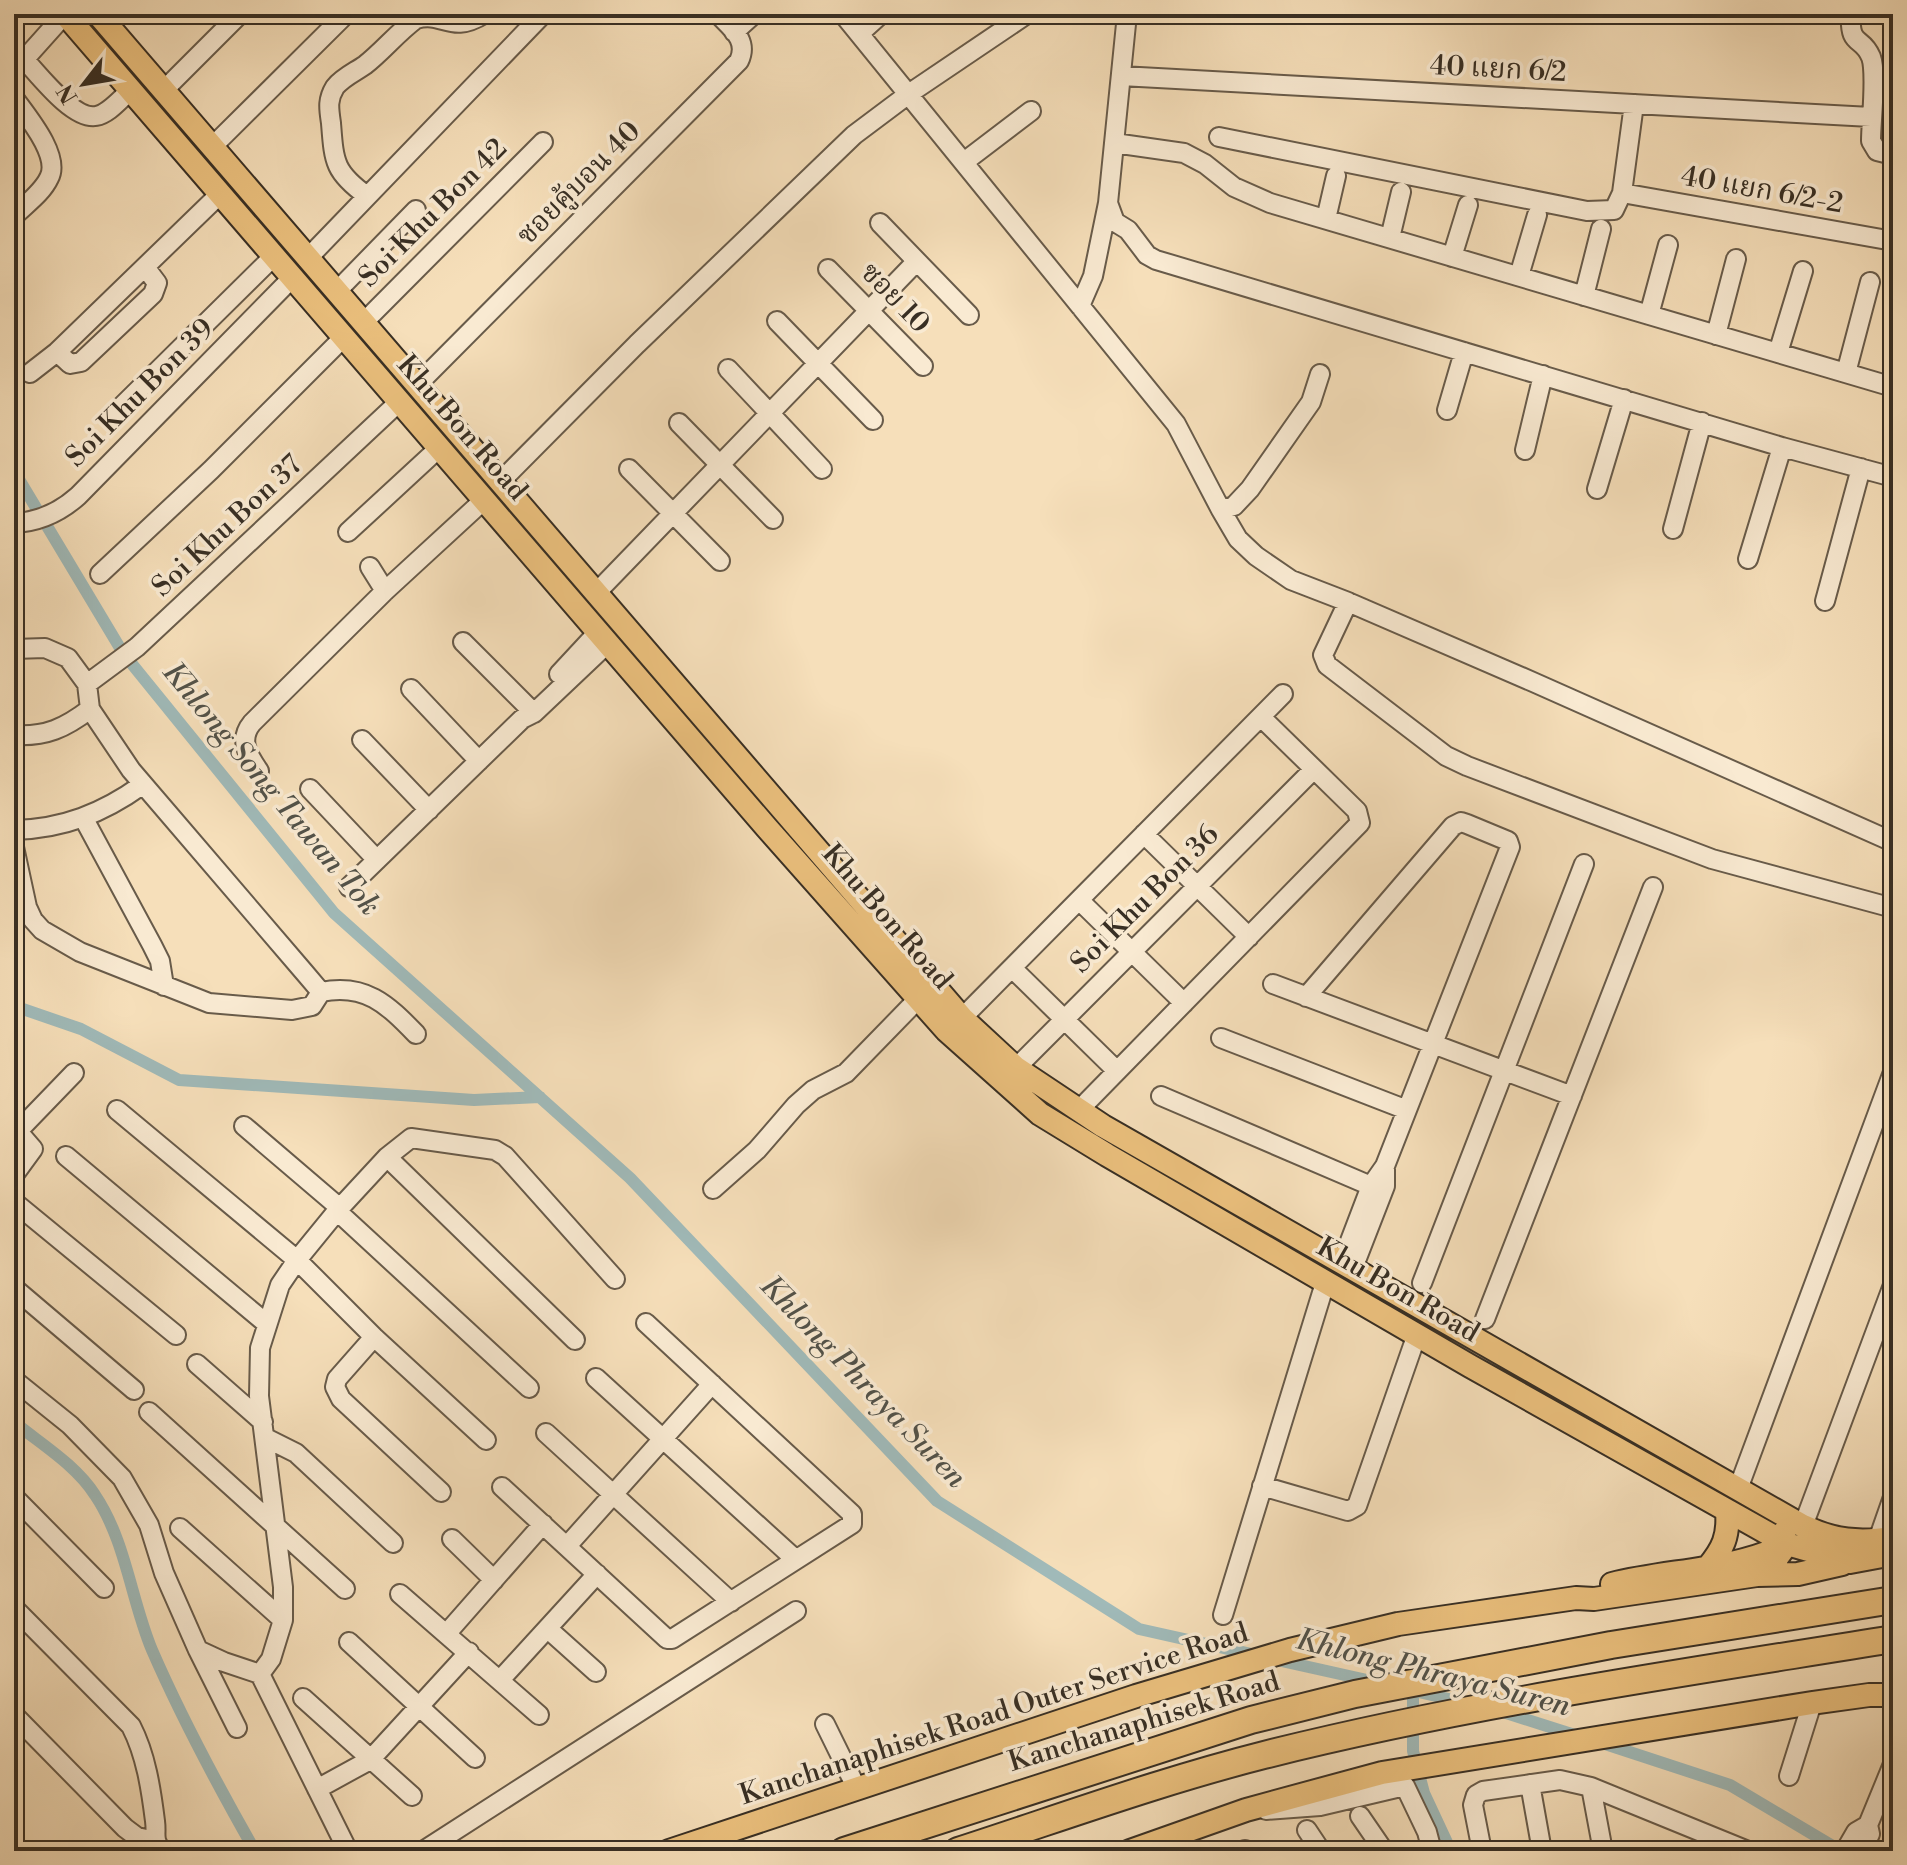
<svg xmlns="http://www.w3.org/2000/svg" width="1907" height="1865" font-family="'Libre Bodoni','Noto Serif Thai',serif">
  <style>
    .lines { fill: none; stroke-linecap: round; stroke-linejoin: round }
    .canal { stroke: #a0bab9; stroke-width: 12 }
    .minor-casing { stroke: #685b4a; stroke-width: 22 }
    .major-casing { stroke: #382f24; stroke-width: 26 }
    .highway-casing { stroke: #382f24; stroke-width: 30 }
    .minor { stroke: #f9ead2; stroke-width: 18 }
    .major { stroke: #ebc07d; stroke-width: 22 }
    .highway { stroke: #ebc07d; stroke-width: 26 }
    .labels { text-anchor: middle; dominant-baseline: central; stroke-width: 7; stroke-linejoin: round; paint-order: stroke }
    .street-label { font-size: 28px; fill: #382f24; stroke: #f9ead2 }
    .water-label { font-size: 30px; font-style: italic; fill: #525249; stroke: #f9ead2 }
  </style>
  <rect width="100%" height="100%" fill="#f6dfba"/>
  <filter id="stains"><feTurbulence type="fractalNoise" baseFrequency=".0025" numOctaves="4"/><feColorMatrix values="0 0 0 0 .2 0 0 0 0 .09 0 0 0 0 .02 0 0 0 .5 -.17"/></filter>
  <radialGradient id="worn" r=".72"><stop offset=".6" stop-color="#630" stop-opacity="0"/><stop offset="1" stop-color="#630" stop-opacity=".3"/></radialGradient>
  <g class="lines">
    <path class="canal" d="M 14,471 L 123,653 L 334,913 L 630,1178 L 937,1501 L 1139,1629 L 1376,1682
      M 14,1006 L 81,1029 L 179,1080 L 474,1100 L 540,1097
      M 14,1422 C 41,1444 76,1465 95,1495 C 126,1541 131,1600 152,1650 C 182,1719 218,1786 255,1851
      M 1410,1690 L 1466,1703
      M 1413,1691 L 1413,1751 L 1424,1793 L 1451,1851
      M 1500,1711 L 1581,1737
      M 1599,1742 L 1730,1785 L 1841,1851"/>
    <defs>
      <path id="minor" d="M 843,14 L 1176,424 L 1221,510 L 1238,539 L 1256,556 L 1291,580 L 1348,602 L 1533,682 L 1893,842
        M 1851,14 C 1849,48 1862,35 1871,57 C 1877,73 1871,122 1871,141 L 1877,151 L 1893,155
        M 734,32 L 754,14
        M 860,33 L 881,14
        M 24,59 C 39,75 73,120 96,116 C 109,114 121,98 131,90
        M 14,71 L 65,14
        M 1121,76 L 1871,117
        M 163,91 L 240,14
        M 14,98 C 27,116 61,156 49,178 C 42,193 26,204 14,216
        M 1219,137 L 1587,211 L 1614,210 L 1622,193 L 1634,104
        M 1114,143 L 1184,153 L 1205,164 L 1234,187 L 1270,203 L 1893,387
        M 212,147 L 346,14
        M 964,162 L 1031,111
        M 1622,193 L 1893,241
        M 367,196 C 334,172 334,162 331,123 C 329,109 327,100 335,87 C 343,77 355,72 365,65 C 383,51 397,33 416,19 C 444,11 450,35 484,14
        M 1108,203 L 1115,222 L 1128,230 L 1147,255 L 1156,260 L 1782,447 L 1893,477
        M 1326,219 L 1336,176
        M 880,223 L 969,315
        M 1390,238 L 1401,192
        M 1452,257 L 1468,205
        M 307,259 L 543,14
        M 828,269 L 923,366
        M 1519,276 L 1537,215
        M 336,292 L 416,210
        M 1584,296 L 1601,229
        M 1080,306 L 1093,276 L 1108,203 L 1127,14
        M 1649,315 L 1668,245
        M 777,321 L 873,420
        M 363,323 L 543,142
        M 1716,335 L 1736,259
        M 57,352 L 70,364 L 81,362 L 153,294 L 157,283 L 145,267
        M 1778,353 L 1803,271
        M 728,369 L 822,469
        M 30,373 L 57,352 L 220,194
        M 1846,373 L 1870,282
        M 417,385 L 739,61 C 749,40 731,28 718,14
        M 1447,410 L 1464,352
        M 116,412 L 274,256
        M 679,423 L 773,519
        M 1525,450 L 1543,375
        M 629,469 L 720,561
        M 500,482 L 637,344 L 854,135 L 910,93 L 1027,14
        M 1597,489 L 1624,399
        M 1221,510 L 1234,506 L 1250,489 L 1311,402 L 1320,374
        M 14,523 C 39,522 60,512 78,496 L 292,278
        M 1673,529 L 1702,422
        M 348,532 L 439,448
        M 1748,559 L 1782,447
        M 370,567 L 385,591
        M 100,574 L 211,470 L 344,337
        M 596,593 L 916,262
        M 1825,601 L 1861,468
        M 1348,602 L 1323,655 L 1327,665 L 1446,756 L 1467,766 L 1712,859 L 1893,908
        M 463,642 L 534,713
        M 14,649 L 45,648 L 68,658 L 87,684 L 90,709 L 131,770 L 304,972 L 321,992 L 312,1006 L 292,1010 L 209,1003 L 80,952 L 42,930 L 33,920 L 27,907 L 14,847
        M 559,674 L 598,632
        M 87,684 L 137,647 L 399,402
        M 411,689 L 479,761
        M 14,735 C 46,737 65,728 90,709
        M 362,740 L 429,810
        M 259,771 C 248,755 238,740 252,723 L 385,591 L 484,500
        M 310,789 L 377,860
        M 84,819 L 152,945 L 160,961 L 164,986
        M 14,830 C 63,829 103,813 142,785
        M 1144,834 L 1249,937
        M 349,887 L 522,719 L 534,713 L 608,643
        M 1079,900 L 1184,1003
        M 1012,968 L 1117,1071
        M 1273,984 L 1572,1096
        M 321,992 C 365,983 387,1004 416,1034
        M 1306,997 L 1453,826 L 1461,822 L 1467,824 L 1508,841 L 1510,847 L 1385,1166 L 1371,1186 L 1342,1262
        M 962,1018 L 1283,694
        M 1221,1038 L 1407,1110
        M 1016,1068 L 1314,769
        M 1161,1096 L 1371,1186
        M 117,1110 L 297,1260 L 374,1337 L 486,1440
        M 1079,1110 L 1360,823 L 1357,811 L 1261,717
        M 244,1126 L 340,1208
        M 14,1127 L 33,1149 L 14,1175
        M 18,1131 L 74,1073
        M 66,1156 L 267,1324
        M 387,1157 L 575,1340
        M 713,1189 L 757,1150 L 796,1105 L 813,1090 L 846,1073 L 919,998
        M 14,1202 L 176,1335
        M 337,1211 L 529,1388
        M 1357,1258 L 1385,1186 L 1385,1169
        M 1422,1283 L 1584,864
        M 14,1288 L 134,1390
        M 1485,1319 L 1653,887
        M 374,1337 L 337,1379 L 335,1387 L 341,1399 L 441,1492
        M 197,1364 L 263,1422
        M 596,1378 L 795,1559
        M 14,1380 L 70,1425 L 122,1478 L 149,1525 L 164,1573 L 198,1650 L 224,1662 L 260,1674 L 271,1659 L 283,1620 L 283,1587 L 259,1396 L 260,1348 L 280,1285 L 297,1260 L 337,1211 L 387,1157 L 411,1138 L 495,1150 L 505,1156 L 615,1279
        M 149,1412 L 345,1589
        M 546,1433 L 731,1602
        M 266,1438 L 296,1453 L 393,1543
        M 1262,1486 L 1348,1511 L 1357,1506 L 1417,1334
        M 502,1487 L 667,1639 L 672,1639 L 852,1524 L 852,1514 L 646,1323
        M 1738,1489 L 1893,1072
        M 14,1497 L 104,1588
        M 1803,1526 L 1893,1285
        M 180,1528 L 283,1620
        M 452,1539 L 494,1580
        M 1878,1540 L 1893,1497
        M 567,1546 L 712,1384
        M 400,1594 L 539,1715
        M 14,1608 L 131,1726 C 146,1755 151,1789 155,1821 C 157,1836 152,1838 162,1851
        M 1223,1615 L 1325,1283
        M 548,1629 L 596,1672
        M 447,1633 L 543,1524
        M 349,1642 L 475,1758
        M 198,1650 L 237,1728
        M 260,1674 L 348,1851
        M 500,1680 L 597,1574
        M 303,1698 L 412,1796
        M 14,1715 L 125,1828 L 137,1837 L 155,1841
        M 825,1724 L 857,1789
        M 1789,1776 L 1812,1703
        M 1530,1784 L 1542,1851
        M 317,1789 L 370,1760 L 469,1652
        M 1266,1810 L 1320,1806 L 1405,1786 L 1427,1832 L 1432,1851
        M 1360,1816 L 1384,1851
        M 1307,1830 L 1321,1851
        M 1245,1850 L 1246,1851
        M 423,1851 L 796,1611
        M 1482,1851 L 1473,1805 L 1476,1795 L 1483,1791 L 1560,1780 L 1591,1787
        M 1603,1851 L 1591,1787 L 1748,1851
        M 1845,1851 L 1856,1832 L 1868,1825
        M 1862,1851 L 1870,1834 L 1868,1825 L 1893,1764"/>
      <path id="major" d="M 65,14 L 767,828 L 946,1030 L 1040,1114 L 1107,1155 L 1470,1366 L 1787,1544 L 1850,1562 L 1893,1554
        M 98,14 L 962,1018 L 1016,1068 L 1103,1126 L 1803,1526 C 1834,1541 1859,1543 1893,1538
        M 1708,1567 C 1723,1549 1729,1536 1727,1512
        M 1757,1575 L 1798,1574 L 1842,1564
        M 1612,1584 C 1668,1570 1728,1571 1781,1547
        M 669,1851 L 1136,1696 L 1290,1650 L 1398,1624 L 1576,1598 L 1594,1599 L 1757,1575 L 1771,1566 L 1787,1544 L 1783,1533
        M 1130,1851 L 1246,1810 L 1382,1773 L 1812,1703 L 1869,1695 L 1893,1695"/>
      <path id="highway" d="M 844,1851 L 1251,1720 L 1355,1694 L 1611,1645 L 1893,1600
        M 958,1851 C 1060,1818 1161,1781 1264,1755 C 1471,1703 1683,1673 1893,1639"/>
    </defs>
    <use href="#minor" class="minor-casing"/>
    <use href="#major" class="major-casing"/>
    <use href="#highway" class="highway-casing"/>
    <use href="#minor" class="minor"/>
    <use href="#major" class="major"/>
    <use href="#highway" class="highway"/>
  </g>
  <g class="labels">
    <g class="street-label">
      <text transform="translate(1498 69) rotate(3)">40 แยก 6/2</text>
      <text transform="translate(579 183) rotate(-45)">ซอยคู้บอน 40</text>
      <text transform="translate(1762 190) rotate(10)">40 แยก 6/2-2</text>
      <text transform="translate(433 213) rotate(-45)">Soi Khu Bon 42</text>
      <text transform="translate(895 298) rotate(46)">ซอย 10</text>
      <text transform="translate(140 393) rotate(-45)">Soi Khu Bon 39</text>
      <text transform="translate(462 428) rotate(49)">Khu Bon Road</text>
      <text transform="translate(227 526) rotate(-43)">Soi Khu Bon 37</text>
      <text transform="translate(1145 899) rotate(-45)">Soi Khu Bon 36</text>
      <text transform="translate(887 917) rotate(49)">Khu Bon Road</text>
      <text transform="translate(1398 1290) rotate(30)">Khu Bon Road</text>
      <text transform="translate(994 1714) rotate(-18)">Kanchanaphisek Road Outer Service Road</text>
      <text transform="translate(1144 1722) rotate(-17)">Kanchanaphisek Road</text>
    </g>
    <g class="water-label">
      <text transform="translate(271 789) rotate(50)">Khlong Song Tawan Tok</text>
      <text transform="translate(863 1382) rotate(46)">Khlong Phraya Suren</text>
      <text transform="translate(1433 1673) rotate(14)">Khlong Phraya Suren</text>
    </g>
  </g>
  <rect width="1907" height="1865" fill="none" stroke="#f6dfba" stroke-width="48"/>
  <rect x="16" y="16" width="1875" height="1833" fill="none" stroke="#382f24" stroke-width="4"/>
  <rect x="24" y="24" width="1859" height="1817" fill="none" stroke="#382f24" stroke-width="2"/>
  <g transform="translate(84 84) rotate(239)" stroke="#f9ead2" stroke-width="6" paint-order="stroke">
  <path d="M0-6L14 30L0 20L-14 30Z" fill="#382f24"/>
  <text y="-12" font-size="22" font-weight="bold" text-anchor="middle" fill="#382f24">N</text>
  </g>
  <rect width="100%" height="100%" filter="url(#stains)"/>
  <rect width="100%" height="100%" fill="url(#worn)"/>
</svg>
